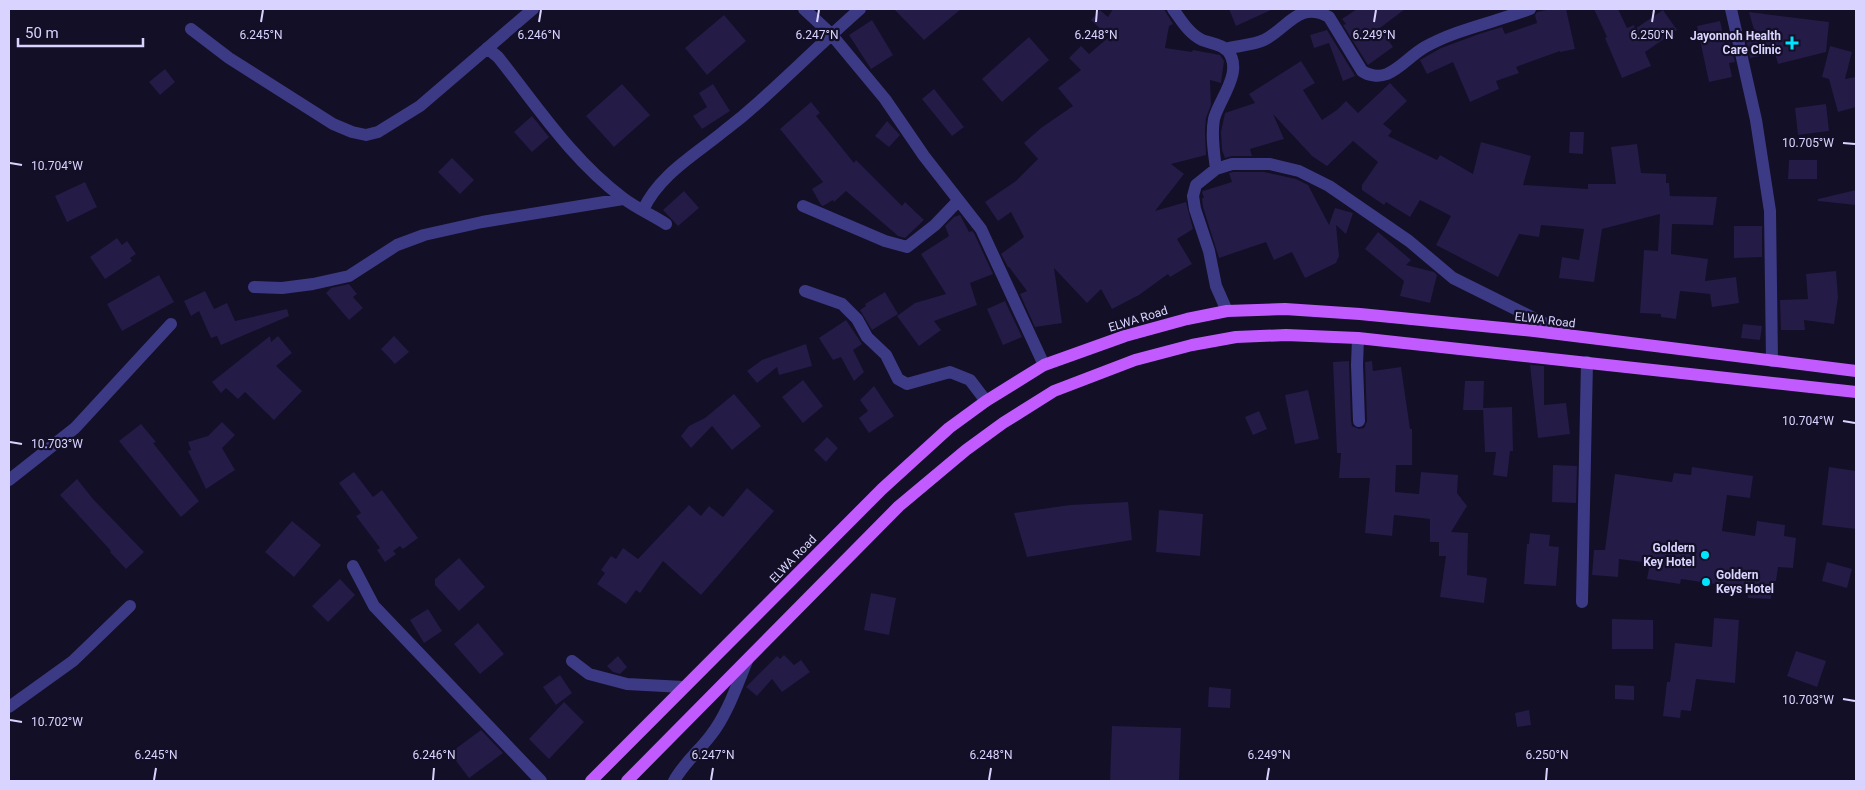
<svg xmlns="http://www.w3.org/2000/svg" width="1865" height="790" font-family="Roboto,sans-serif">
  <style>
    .building { fill: #241b47 }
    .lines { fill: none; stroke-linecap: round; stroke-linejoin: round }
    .minor { stroke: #3d3a85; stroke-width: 12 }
    .primary { stroke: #c25bff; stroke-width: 12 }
    .ticks { fill: none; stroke: #d9d4ff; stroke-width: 2 }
    .poi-dot { fill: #00e5ff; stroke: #130f26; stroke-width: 2 }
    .labels { text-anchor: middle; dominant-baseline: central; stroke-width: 4.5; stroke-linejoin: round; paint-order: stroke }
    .poi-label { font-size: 12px; font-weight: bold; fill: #d9d4ff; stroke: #130f26; text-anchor: end }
    .street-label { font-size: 12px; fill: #d9d4ff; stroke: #130f26 }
    .ticks-label { font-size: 12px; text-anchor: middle; fill: #d9d4ff; stroke: #130f26; stroke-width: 4.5; stroke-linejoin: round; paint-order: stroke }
  </style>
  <rect width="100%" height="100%" fill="#130f26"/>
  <path class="building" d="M 894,9 L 961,9 L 924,40 Z
    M 1113,9 L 1164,9 L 1173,24 L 1169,26 L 1165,48 L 1192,52 L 1193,50 L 1220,55 L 1224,61 L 1221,83 L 1210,80 L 1211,105 L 1206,118 L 1205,131 L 1206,155 L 1171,164 L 1184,174 L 1155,211 L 1186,202 L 1193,229 L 1177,239 L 1192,264 L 1170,277 L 1168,274 L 1139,295 L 1112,309 L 1101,289 L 1087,303 L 1054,268 L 1062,323 L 1035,327 L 1020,294 L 1027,291 L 1009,267 L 1008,267 L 1001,254 L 1024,237 L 1011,212 L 998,221 L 985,202 L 1016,181 L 1038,159 L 1024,143 L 1041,128 L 1073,106 L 1058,88 L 1081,70 L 1069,58 L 1081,46 L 1089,54 L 1109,37 L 1091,20 L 1100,10 L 1108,17 Z
    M 1229,9 L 1273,9 L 1236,26 Z
    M 1357,9 L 1405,9 L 1380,28 L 1393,47 L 1368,65 L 1343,25 L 1346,24 L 1342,19 Z
    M 1551,9 L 1566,9 L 1575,49 L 1560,52 L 1560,51 L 1516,67 L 1519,73 L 1496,81 L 1499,89 L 1470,102 L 1453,62 L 1427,74 L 1420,60 L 1441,48 L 1479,34 L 1502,27 L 1505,34 L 1537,23 L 1535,15 L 1537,12 Z
    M 1594,9 L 1618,9 L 1627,28 L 1634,25 L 1635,29 L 1663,10 L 1677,30 L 1645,52 L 1651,66 L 1622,78 L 1605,38 L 1607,37 Z
    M 1749,12 L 1829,22 L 1826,52 L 1778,64 L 1775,53 L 1750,58 L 1746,39 L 1756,37 Z
    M 724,15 L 746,41 L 707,75 L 685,48 Z
    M 872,20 L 893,55 L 871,69 L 849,35 Z
    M 1720,21 L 1725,43 L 1730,42 L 1735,62 L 1729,63 L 1732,77 L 1709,82 L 1697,26 Z
    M 1327,30 L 1354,74 L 1355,76 L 1343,81 L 1329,43 L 1314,48 L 1310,35 Z
    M 1029,37 L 1049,60 L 1002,102 L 982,79 Z
    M 1830,46 L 1852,52 L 1845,79 L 1856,77 L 1856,107 L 1838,112 L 1829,79 L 1822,77 Z
    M 1301,61 L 1315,83 L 1303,90 L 1322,120 L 1337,110 L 1346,101 L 1358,113 L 1390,83 L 1407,101 L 1383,124 L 1392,131 L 1388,136 L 1437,160 L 1440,155 L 1473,174 L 1481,142 L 1531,156 L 1523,185 L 1588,189 L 1588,184 L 1616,184 L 1611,147 L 1637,144 L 1641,173 L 1666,174 L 1666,183 L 1669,183 L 1670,196 L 1717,197 L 1713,225 L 1672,224 L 1671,254 L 1708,259 L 1705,281 L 1736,277 L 1739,303 L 1712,307 L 1710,294 L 1680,291 L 1676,319 L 1661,317 L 1661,314 L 1640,313 L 1644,250 L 1658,251 L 1660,214 L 1602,229 L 1594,282 L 1559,278 L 1562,257 L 1579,260 L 1584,229 L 1541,225 L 1539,237 L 1519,234 L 1498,277 L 1436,245 L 1451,216 L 1420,200 L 1410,217 L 1386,202 L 1384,205 L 1362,190 L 1362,185 L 1378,162 L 1353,141 L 1327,166 L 1312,156 L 1273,114 L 1284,139 L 1250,149 L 1252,156 L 1232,156 L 1225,158 L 1222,150 L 1221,132 L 1225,113 L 1255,103 L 1249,94 Z
    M 165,69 L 175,82 L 160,95 L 149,82 Z
    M 622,84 L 650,115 L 614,147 L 586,116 Z
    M 713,84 L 730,111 L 702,129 L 693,116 L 707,107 L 699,93 Z
    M 934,89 L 964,127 L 952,136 L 922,99 Z
    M 811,102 L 820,113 L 816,116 L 854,163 L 856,160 L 902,206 L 905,202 L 924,220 L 905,238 L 898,236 L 846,191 L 834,202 L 833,200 L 823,206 L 821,205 L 812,189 L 823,182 L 780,129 Z
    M 1826,104 L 1829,131 L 1798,135 L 1795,108 Z
    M 532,116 L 549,137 L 532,152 L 514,132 Z
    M 887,121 L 900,135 L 889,147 L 875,136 Z
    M 1570,132 L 1584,132 L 1583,154 L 1569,153 Z
    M 452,158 L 474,180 L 460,194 L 438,172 Z
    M 1789,160 L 1817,160 L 1817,179 L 1788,179 Z
    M 1233,172 L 1264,172 L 1296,179 L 1308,185 L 1329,225 L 1335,208 L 1353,213 L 1346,234 L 1336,225 L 1339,256 L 1336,263 L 1305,278 L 1292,252 L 1274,260 L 1266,242 L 1219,258 L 1203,207 L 1202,198 L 1204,198 L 1202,192 L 1203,191 L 1232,182 L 1229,173 Z
    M 85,182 L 97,207 L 67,222 L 55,196 Z
    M 1856,190 L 1856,205 L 1818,201 L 1818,199 Z
    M 684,191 L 699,208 L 678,226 L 663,210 Z
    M 960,215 L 969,232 L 972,231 L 974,233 L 993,274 L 970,283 L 977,305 L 934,321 L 941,330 L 919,346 L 897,316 L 915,303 L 946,294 L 921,254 L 949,236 L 945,226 L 954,217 Z
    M 1734,226 L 1762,226 L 1762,257 L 1734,258 Z
    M 1378,232 L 1411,260 L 1406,265 L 1434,272 L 1437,275 L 1430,303 L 1400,296 L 1404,281 L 1365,249 Z
    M 117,238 L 122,245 L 127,241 L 136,254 L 130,258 L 132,261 L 105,279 L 90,257 Z
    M 1836,271 L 1838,297 L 1834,324 L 1804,320 L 1805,330 L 1781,330 L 1780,300 L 1808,299 L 1806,274 Z
    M 159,275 L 174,302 L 122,331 L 107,304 Z
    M 349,284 L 357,294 L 353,297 L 363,308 L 349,320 L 326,293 L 331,288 Z
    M 205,291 L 214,309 L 227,303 L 235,321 L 287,309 L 289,316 L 221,345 L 217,336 L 211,338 L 199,311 L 191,316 L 184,301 Z
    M 885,292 L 898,314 L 872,330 L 860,310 L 866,306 L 865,304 Z
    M 1005,301 L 1022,337 L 1003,345 L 987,309 Z
    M 846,320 L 862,344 L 853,350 L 864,372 L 854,381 L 841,357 L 833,360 L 819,338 Z
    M 1743,324 L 1762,326 L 1760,340 L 1741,338 Z
    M 270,336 L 271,342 L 278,336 L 292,353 L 276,366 L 302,391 L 274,420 L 245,392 L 238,399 L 226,388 L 221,393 L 212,382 Z
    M 394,336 L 409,352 L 395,364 L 381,349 Z
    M 806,344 L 812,366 L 779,375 L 777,367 L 757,383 L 747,371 L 762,360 Z
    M 1349,361 L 1351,421 L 1352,426 L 1359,429 L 1364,428 L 1367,421 L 1365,362 L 1372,361 L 1373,371 L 1401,367 L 1410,429 L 1412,429 L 1412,465 L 1396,465 L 1395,492 L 1419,494 L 1421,472 L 1458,475 L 1457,493 L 1467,506 L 1451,532 L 1468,533 L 1467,575 L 1487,578 L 1484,603 L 1440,597 L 1446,556 L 1439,556 L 1439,542 L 1430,542 L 1430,519 L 1394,515 L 1392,536 L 1365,533 L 1370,478 L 1339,478 L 1341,453 L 1337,453 L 1333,362 Z
    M 1530,365 L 1544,366 L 1544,405 L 1566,403 L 1570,434 L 1538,438 Z
    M 803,380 L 823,406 L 803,423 L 782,397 Z
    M 1465,381 L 1484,381 L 1483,410 L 1463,410 Z
    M 874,386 L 894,416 L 869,433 L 859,418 L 868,411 L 860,400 Z
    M 1308,390 L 1319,439 L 1295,444 L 1285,395 Z
    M 734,394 L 761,426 L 732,450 L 712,426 L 691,448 L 681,436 L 689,426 L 705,418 Z
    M 1512,407 L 1513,451 L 1510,451 L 1507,477 L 1493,475 L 1496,452 L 1485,452 L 1483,408 Z
    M 1259,411 L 1267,429 L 1253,435 L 1245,417 Z
    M 222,422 L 235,435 L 222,448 L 235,470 L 206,489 L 188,451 L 191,450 L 188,442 L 208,436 Z
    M 141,424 L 156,442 L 153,443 L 199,501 L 181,517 L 119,441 Z
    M 827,437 L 838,448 L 826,462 L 814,450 Z
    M 1553,465 L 1577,466 L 1576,503 L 1552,502 Z
    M 1692,467 L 1753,476 L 1750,498 L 1727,495 L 1722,531 L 1755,536 L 1757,521 L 1785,525 L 1784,536 L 1796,538 L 1793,568 L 1778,567 L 1776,581 L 1772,581 L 1771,599 L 1748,598 L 1748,594 L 1721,590 L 1722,585 L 1681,579 L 1680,584 L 1647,579 L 1650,563 L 1619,559 L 1618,577 L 1592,575 L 1594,550 L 1605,550 L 1615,474 L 1672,482 L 1674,473 L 1691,475 Z
    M 1829,467 L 1856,471 L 1856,529 L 1822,525 Z
    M 354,472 L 373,497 L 382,490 L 418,538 L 403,549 L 400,546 L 393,551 L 396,554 L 385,562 L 377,550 L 380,548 L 356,516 L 361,513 L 339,483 Z
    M 77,479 L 93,499 L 144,552 L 126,569 L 110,552 L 111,551 L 60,495 Z
    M 747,488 L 774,511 L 701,595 L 663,561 L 640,593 L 636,590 L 626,604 L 597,584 L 605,573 L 601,570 L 611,556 L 616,559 L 623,548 L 638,559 L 689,505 L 701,516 L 709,506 L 723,517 Z
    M 1128,502 L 1132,540 L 1027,557 L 1014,513 L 1070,505 Z
    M 1159,510 L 1203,514 L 1200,556 L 1156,552 Z
    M 292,521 L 321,545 L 294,577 L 265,552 Z
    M 1530,533 L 1550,535 L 1549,546 L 1559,547 L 1556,586 L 1524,584 L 1527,544 L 1529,544 Z
    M 459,558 L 485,587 L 459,611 L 435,585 L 435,579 Z
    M 1827,562 L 1852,569 L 1847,588 L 1822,581 Z
    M 340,579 L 355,595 L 328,622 L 312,606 Z
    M 871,593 L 896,598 L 889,635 L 864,630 Z
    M 428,609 L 442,631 L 424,643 L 410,620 Z
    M 1714,618 L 1739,620 L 1735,683 L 1696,679 L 1691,711 L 1681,710 L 1680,718 L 1663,716 L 1667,682 L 1670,682 L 1675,643 L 1712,647 Z
    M 1612,619 L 1653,620 L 1653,649 L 1612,649 Z
    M 478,623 L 504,654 L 480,674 L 454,644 Z
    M 1796,651 L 1826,661 L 1817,687 L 1787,676 Z
    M 784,655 L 794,665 L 801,660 L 810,672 L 782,692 L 772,679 L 757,696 L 746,687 L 777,656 L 780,659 Z
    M 618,656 L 627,667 L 620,674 L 613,672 L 607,666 Z
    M 560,675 L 572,693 L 556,705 L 543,687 Z
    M 1615,685 L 1634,686 L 1634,700 L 1615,699 Z
    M 1209,687 L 1231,689 L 1230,708 L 1208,707 Z
    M 564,702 L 584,722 L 549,759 L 529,739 Z
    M 1529,710 L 1531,725 L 1517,727 L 1515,713 Z
    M 1112,726 L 1181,728 L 1179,781 L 1110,781 Z
    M 481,730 L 503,753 L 469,778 L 450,753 Z"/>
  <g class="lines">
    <path class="minor" d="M 804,9 L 831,34 L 885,99 L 924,156 L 981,229 L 1044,365
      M 1173,9 C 1181,20 1189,34 1202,40 C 1209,43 1221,44 1227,50 C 1245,71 1219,99 1214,119 C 1211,135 1214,153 1216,169
      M 1731,9 L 1756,120 L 1770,211 L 1772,361
      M 191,29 L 229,58 L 333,124 L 352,132 L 366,135 L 378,132 L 420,106 L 533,9
      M 487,48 L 498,57 C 537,106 572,160 623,198 C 636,208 652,215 666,224
      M 1225,49 C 1237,46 1253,45 1264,40 C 1288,28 1299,0 1329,17 L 1362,71 C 1369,76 1379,77 1387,74 C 1401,68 1411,55 1425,47 C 1457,29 1496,22 1530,9
      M 803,206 L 885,241 L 907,247 L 935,225 L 958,201
      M 643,210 C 660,174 695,155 724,131 C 736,122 748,112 759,102 C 793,71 826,39 860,9
      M 254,287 L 282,288 L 313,284 L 349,276 L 397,245 L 424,235 L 482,222 L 623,199
      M 805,291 L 842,304 L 857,319 L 867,337 L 886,355 L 898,379 L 907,384 L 950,372 L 970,380 L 986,401
      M 1227,311 L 1216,286 L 1209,251 L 1195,209 L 1193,196 L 1196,185 L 1216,169 L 1232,164 L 1270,164 L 1299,171 L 1329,186 L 1409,241 L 1453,278 L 1568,335
      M 1358,338 L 1357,365 L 1359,421
      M 9,480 L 75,428 L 171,324
      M 353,566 L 374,606 L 541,781
      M 1582,602 L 1587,362
      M 572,661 L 589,674 L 627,684 L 683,687
      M 9,707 L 73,661 L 130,606
      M 674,781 C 683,764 699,751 711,735 C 727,715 737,685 747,661"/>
    <path class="primary" d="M 591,781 L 882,489 L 949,428 L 986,401 L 1044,365 L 1125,336 L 1187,319 L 1227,311 L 1285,309 L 1360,314 L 1534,331 L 1856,371
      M 627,781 L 899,506 L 966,450 L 1003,423 L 1054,391 L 1135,360 L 1192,345 L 1236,337 L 1286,335 L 1358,338 L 1856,392"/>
  </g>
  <path class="ticks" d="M 261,22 L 263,10M 539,22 L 541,10M 817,22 L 819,10M 1096,22 L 1097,10M 1374,22 L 1376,10M 1652,22 L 1654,10M 1843,143 L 1855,144M 10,163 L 22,165M 1843,421 L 1855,423M 10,442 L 22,444M 1843,699 L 1855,701M 10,720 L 22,722M 154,780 L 156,768M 433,780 L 434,768M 711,780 L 713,768M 989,780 L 991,768M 1267,780 L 1269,768M 1546,780 L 1547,768"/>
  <g class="poi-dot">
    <path d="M1789.5 35.5h5v5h5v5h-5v5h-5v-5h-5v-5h5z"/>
    <circle cx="1705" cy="555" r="5"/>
    <circle cx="1706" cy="582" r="5"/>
  </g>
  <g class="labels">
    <g class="poi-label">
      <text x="1781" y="36">Jayonnoh Health<tspan x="1781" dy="14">Care Clinic</tspan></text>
      <text x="1695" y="548">Goldern<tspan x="1695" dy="14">Key Hotel</tspan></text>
      <text x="1716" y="575" text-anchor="start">Goldern<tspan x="1716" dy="14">Keys Hotel</tspan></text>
    </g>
    <g class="street-label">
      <text transform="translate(1138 319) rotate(-17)">ELWA Road</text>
      <text transform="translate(1545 320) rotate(7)">ELWA Road</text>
      <text transform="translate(793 559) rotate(-46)">ELWA Road</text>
    </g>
  </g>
  <g class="ticks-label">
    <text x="261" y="39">6.245°N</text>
    <text x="539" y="39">6.246°N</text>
    <text x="817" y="39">6.247°N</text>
    <text x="1096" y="39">6.248°N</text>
    <text x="1374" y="39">6.249°N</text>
    <text x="1652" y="39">6.250°N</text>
    <text x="1808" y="147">10.705°W</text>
    <text x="57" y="170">10.704°W</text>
    <text x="1808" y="425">10.704°W</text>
    <text x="57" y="448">10.703°W</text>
    <text x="1808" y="704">10.703°W</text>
    <text x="57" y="726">10.702°W</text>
    <text x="156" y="759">6.245°N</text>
    <text x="434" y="759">6.246°N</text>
    <text x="713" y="759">6.247°N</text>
    <text x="991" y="759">6.248°N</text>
    <text x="1269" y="759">6.249°N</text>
    <text x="1547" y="759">6.250°N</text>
  </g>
  <rect width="1865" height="790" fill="none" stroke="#d9d4ff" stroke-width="20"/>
  <path d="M18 38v8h125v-8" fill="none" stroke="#d9d4ff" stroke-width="2.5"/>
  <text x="25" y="38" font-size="15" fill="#d9d4ff" stroke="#130f26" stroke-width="4" paint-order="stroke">50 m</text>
</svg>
